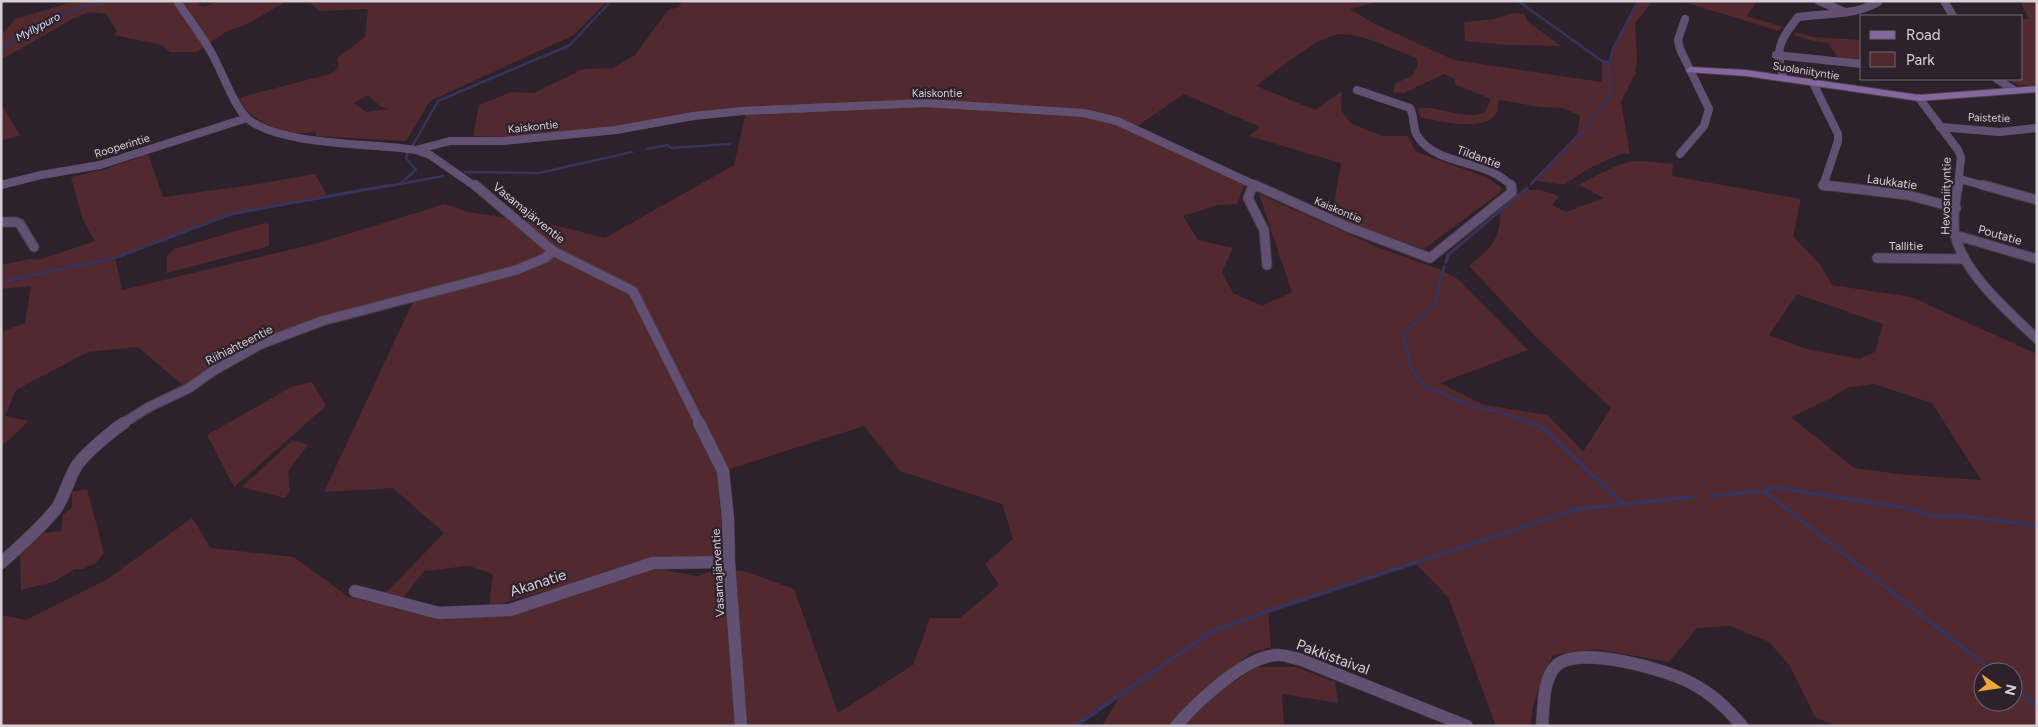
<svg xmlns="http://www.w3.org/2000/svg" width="2038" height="727" font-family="Figtree,sans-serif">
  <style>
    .green { fill: #51292e; fill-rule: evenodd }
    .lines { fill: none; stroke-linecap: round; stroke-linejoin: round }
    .stream-far2 { stroke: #37335a; stroke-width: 2.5 }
    .stream-far1 { stroke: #37335a; stroke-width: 3 }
    .stream { stroke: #37335a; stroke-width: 4 }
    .street-far2-casing { stroke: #483e47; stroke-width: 8 }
    .street-far1-casing { stroke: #483e47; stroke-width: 11 }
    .street-casing { stroke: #483e47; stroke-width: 13 }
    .secondary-casing { stroke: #483e47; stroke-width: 2 }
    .street-far2 { stroke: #625072; stroke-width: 8 }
    .street-far1 { stroke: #625072; stroke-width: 9 }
    .street { stroke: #625072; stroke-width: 12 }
    .secondary { fill: #84679c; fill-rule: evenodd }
    .labels { text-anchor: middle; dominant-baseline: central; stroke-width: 4.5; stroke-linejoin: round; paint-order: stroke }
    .far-water-label { font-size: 11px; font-style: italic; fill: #e0dffc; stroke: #2d222c }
    .far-street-label { font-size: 11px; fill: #d8d0d7; stroke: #2d222c }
    .street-label { font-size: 12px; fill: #d8d0d7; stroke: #2d222c }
    .near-street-label { font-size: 15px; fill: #d8d0d7; stroke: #2d222c }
  </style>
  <rect width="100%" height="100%" fill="#2d222c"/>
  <path class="green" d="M 91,1 L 196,1 L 203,7 L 218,1 L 287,1 L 249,23 L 224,33 L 197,52 L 170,52 L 162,45 L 114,35 L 117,31 L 106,14 L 89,12 L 74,18 L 1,60 L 1,35 L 15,19 L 69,3 Z
    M 308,1 L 607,1 L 574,35 L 430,101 L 406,141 L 316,136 L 315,131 C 296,138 266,127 251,114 C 246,110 242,103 238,98 L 330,74 L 339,67 L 337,58 L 365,37 L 368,9 L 320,11 ZM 368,95 L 381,107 L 388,109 L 366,112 L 354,103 Z
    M 682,1 L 1379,1 L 1350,9 L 1373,23 L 1454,60 L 1602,82 L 1602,61 L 1610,62 L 1613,49 L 1638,1 L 1653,1 L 1635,23 L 1637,59 L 1635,74 L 1621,102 L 1630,154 L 1623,153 L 1588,169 L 1565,184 L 1557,184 L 1533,180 L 1577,134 L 1580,116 L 1563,108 L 1540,107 L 1499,100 C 1498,105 1498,112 1495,115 C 1483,132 1438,121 1420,117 L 1418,108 C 1440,106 1465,121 1485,112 L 1491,99 L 1454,84 L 1455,79 L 1444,74 L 1404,93 L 1393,92 L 1396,83 L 1412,76 L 1418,65 L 1416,58 C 1396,50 1363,34 1342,34 C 1321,33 1274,73 1256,86 L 1315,110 L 1342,91 L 1341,110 L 1350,123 L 1382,136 L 1408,136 L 1416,152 L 1486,177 L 1502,188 L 1498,194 L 1424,249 L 1332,216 L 1341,163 L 1249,136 L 1260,127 L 1184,94 L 1130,131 L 1245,185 L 1237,204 L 1217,205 L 1183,216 L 1198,240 L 1233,248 L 1222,272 L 1233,293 L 1262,306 L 1292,292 L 1259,194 L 1380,248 L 1436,268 L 1458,279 L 1528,350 L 1440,383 L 1484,405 L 1548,415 L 1583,452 L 1611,408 L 1535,336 L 1469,266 C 1489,250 1501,240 1500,213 L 1524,190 L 1540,190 L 1559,196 L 1552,205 L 1566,212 L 1604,198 L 1579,185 C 1594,177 1612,166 1629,162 C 1643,159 1659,163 1673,164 L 1672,176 L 1801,199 L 1793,236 L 1821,266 L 1832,285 L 1911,297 L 2037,354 L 2037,726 L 1835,726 L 1815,717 L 1790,666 L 1769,642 L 1731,626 L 1697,628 L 1669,662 L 1596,649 L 1553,655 C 1543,677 1531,701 1531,726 L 1496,726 L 1448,597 L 1415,563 L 1268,610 L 1271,647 L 1250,653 L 1167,726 L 1102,726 L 1121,694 L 1075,726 L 1,726 L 1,615 L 26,620 L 106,580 L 192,518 L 211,548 L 294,557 L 347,596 L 444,620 L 527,609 L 630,574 L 659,569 L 697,576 L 716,570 L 744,571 L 794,589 L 838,713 L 913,665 L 930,618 L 960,618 L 999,585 L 985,564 L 1013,539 L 1002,504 L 900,471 L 864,426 L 717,473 L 722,529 L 716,557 L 638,561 L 566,585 L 489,607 L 493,574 L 469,566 L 424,571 L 402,599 L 384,595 L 444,533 L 393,488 L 324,492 L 417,293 L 322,317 L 184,386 L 138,347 L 88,352 L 16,390 L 5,416 L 29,421 L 1,447 L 1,332 L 25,323 L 31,286 L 1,289 L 1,265 L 30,259 L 39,260 L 95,241 L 83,220 L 71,177 L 103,170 L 148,154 L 163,197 L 252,185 L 315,174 L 328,197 L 231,214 L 115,258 L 122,290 L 318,243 L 445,204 L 467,212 L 546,223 L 605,238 L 734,165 L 747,108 L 680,114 L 635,125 L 511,137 L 473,136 L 479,105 L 511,92 L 534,93 L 583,69 L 613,68 L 635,55 L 668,10 L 679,7 ZM 1797,294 L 1883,324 L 1875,352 L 1860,359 L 1806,349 L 1769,335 ZM 1874,384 L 1932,403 L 1981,480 L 1907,475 L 1854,468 L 1791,417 L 1825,401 L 1849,387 ZM 1983,672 L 2013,672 L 2013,702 L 1983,702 Z
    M 1681,1 L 1757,1 L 1747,16 L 1782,27 L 1779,31 Z
    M 2020,1 L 2037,1 L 2037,85 L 2018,85 L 2005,79 L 2022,79 L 2022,19 L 2029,19 Z
    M 1514,13 L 1524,14 L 1528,22 L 1561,46 L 1507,45 L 1465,41 L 1464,22 L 1494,19 Z
    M 1796,32 L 1814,37 L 1862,40 L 1862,61 L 1839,59 L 1828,43 L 1814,41 L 1793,35 Z
    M 1,104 L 20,135 L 1,141 Z
    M 264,223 L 269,224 L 269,246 L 167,273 L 167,256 L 174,249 Z
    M 312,382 L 326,406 L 234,487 L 207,435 L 291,387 Z
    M 293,440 L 308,445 L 288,471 L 290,491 L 285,498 L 242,487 Z
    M 87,489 L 104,553 L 97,562 L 83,569 L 75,569 L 53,582 L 21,590 L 20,554 L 44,533 L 61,531 L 63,515 L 72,507 L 72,492 Z
    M 1257,667 L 1296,667 L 1335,682 L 1338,703 L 1282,694 L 1284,726 L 1182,726 L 1227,686 Z"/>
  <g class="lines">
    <path class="stream-far2" d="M 1518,1 L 1602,61 L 1609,63
      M 1,50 L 16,37 L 56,19 L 63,13 L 107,1
      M 1609,63 L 1613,49 L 1638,1
      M 413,145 L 438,101 L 570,45 L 611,1
      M 647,149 L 667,145 L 671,148 L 730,144
      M 465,172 L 539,173 L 632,152
      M 401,183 L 416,170 L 406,158 L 408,152
      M 1531,184 L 1586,128 L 1611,93 L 1609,65
      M 384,187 L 443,176"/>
    <path class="stream-far1" d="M 1446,262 L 1448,255 L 1527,188
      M 1444,267 L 1434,306 L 1403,334 L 1411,368 L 1424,386 L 1474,407 L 1499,412 L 1533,424
      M 1,282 L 115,258 L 231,214 L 391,185"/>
    <path class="stream" d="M 1529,423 L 1544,428 L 1623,504
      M 1764,491 L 1994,672
      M 1710,496 L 1764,491 L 1771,487 L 1907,508 L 1937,517 L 1955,515 L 2037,526
      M 2013,687 L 2037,706
      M 1075,726 L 1211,632 L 1268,611 L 1578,509 L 1692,497"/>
    <defs>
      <path id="street-far2" d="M 177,1 C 188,18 201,34 211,52 C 221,69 234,107 248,119 C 281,146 372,143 416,150 L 430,155 L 476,187
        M 1819,1 L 1845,12
        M 1944,1 L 1953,16
        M 1776,55 L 1862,64
        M 1784,78 C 1774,49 1780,40 1798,17 C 1825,13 1854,16 1878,2
        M 1997,79 L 2014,90
        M 1813,83 L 1838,134 L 1838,141 L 1823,186 L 1828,187
        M 1357,90 L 1410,108 C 1415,117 1412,129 1418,137 C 1438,167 1489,159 1512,187
        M 1919,98 L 1958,150 L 1961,157 L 1958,187
        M 1940,127 L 2000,132 L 2037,128
        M 416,150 L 450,141 L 503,141 L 616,130 L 693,116 L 742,111 L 925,103 L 1084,113 L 1117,121 L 1259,187
        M 1680,154 L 1704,126 L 1709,109 L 1680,49 L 1678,40 L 1685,19
        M 1960,179 L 1988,187
        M 1,185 L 41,175 L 100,165 L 247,118"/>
      <path id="street-far1" d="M 475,185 L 553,251 L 633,291 L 700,424
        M 1253,185 L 1248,198 L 1264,230 L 1267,265
        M 1255,185 L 1348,227 L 1430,258 L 1512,192 L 1511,185
        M 1823,185 L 1908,195 L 1956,208
        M 1958,185 C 1955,201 1952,219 1955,235 C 1964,274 2009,312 2037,339
        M 1983,185 L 2037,200
        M 1,222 L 16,222 L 20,224 L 34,247
        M 1955,235 L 2037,259
        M 1877,258 L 1965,259
        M 122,424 L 149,407 L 189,388 L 213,371 L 261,344 L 322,321 L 516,270 L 545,258 L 553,251"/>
      <path id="street" d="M 699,423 L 723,471 L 728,518 L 729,562 L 741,726
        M 1,563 C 20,546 40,529 56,509 C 65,496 68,480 76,467 C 82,456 113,430 124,423
        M 355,591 L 439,613 L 510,610 L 653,563 L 729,562
        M 1176,726 C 1196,703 1244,657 1276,655 C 1284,654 1292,658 1299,659 L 1467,726
        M 1542,726 C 1544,708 1542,682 1555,667 C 1576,643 1669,670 1693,684 C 1712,694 1728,709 1742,726"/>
      <path id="secondary" d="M 1690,67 L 1746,70 L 1919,95 L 2037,86 L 2037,92 L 1919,101 L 1746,76 L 1687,72 L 1686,70 Z"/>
    </defs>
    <use href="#street-far2" class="street-far2-casing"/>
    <use href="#street-far1" class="street-far1-casing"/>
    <use href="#street" class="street-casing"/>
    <use href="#secondary" class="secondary-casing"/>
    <use href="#street-far2" class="street-far2"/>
    <use href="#street-far1" class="street-far1"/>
    <use href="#street" class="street"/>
    <use href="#secondary" class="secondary"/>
  </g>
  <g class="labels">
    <g class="far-water-label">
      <text transform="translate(38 27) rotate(-28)">Myllypuro</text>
    </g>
    <g class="far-street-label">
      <text transform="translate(1806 71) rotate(9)">Suolaniityntie</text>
      <text x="937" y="93">Kaiskontie</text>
      <text transform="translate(1989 118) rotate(2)">Paistetie</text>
      <text transform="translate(533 127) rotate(-6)">Kaiskontie</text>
      <text transform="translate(122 146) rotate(-17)">Rooperintie</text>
      <text transform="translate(1338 210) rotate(23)">Kaiskontie</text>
    </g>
    <g class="street-label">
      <text transform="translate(1479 157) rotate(20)">Tildantie</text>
      <text transform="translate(1892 182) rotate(8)">Laukkatie</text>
      <text transform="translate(1946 196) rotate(-89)">Hevosniityntie</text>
      <text transform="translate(529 213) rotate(39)">Vasamajärventie</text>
      <text transform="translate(2000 235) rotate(16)">Poutatie</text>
      <text x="1906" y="246">Tallitie</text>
      <text transform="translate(239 345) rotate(-27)">Riihiahteentie</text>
      <text transform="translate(718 573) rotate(-93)">Vasamajärventie</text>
    </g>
    <g class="near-street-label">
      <text transform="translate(538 583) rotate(-18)">Akanatie</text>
      <text transform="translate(1333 657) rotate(20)">Pakkistaival</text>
    </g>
  </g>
  <rect width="2038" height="727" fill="none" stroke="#d8d0d7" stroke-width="5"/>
  <rect x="1860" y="15" width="162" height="65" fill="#2d222c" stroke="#716870"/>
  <rect x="1870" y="31" width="25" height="8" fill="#84679c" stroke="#716870"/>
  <text x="1906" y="40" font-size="15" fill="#d8d0d7">Road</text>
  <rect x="1870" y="52" width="25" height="15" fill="#51292e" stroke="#716870"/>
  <text x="1906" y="65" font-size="15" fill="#d8d0d7">Park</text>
  <g transform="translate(1998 687) rotate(103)"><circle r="24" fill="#2d222c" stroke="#716870"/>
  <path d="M0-4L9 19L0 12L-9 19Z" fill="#eca93b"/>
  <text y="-8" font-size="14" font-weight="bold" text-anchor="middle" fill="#d8d0d7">N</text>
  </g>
</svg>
